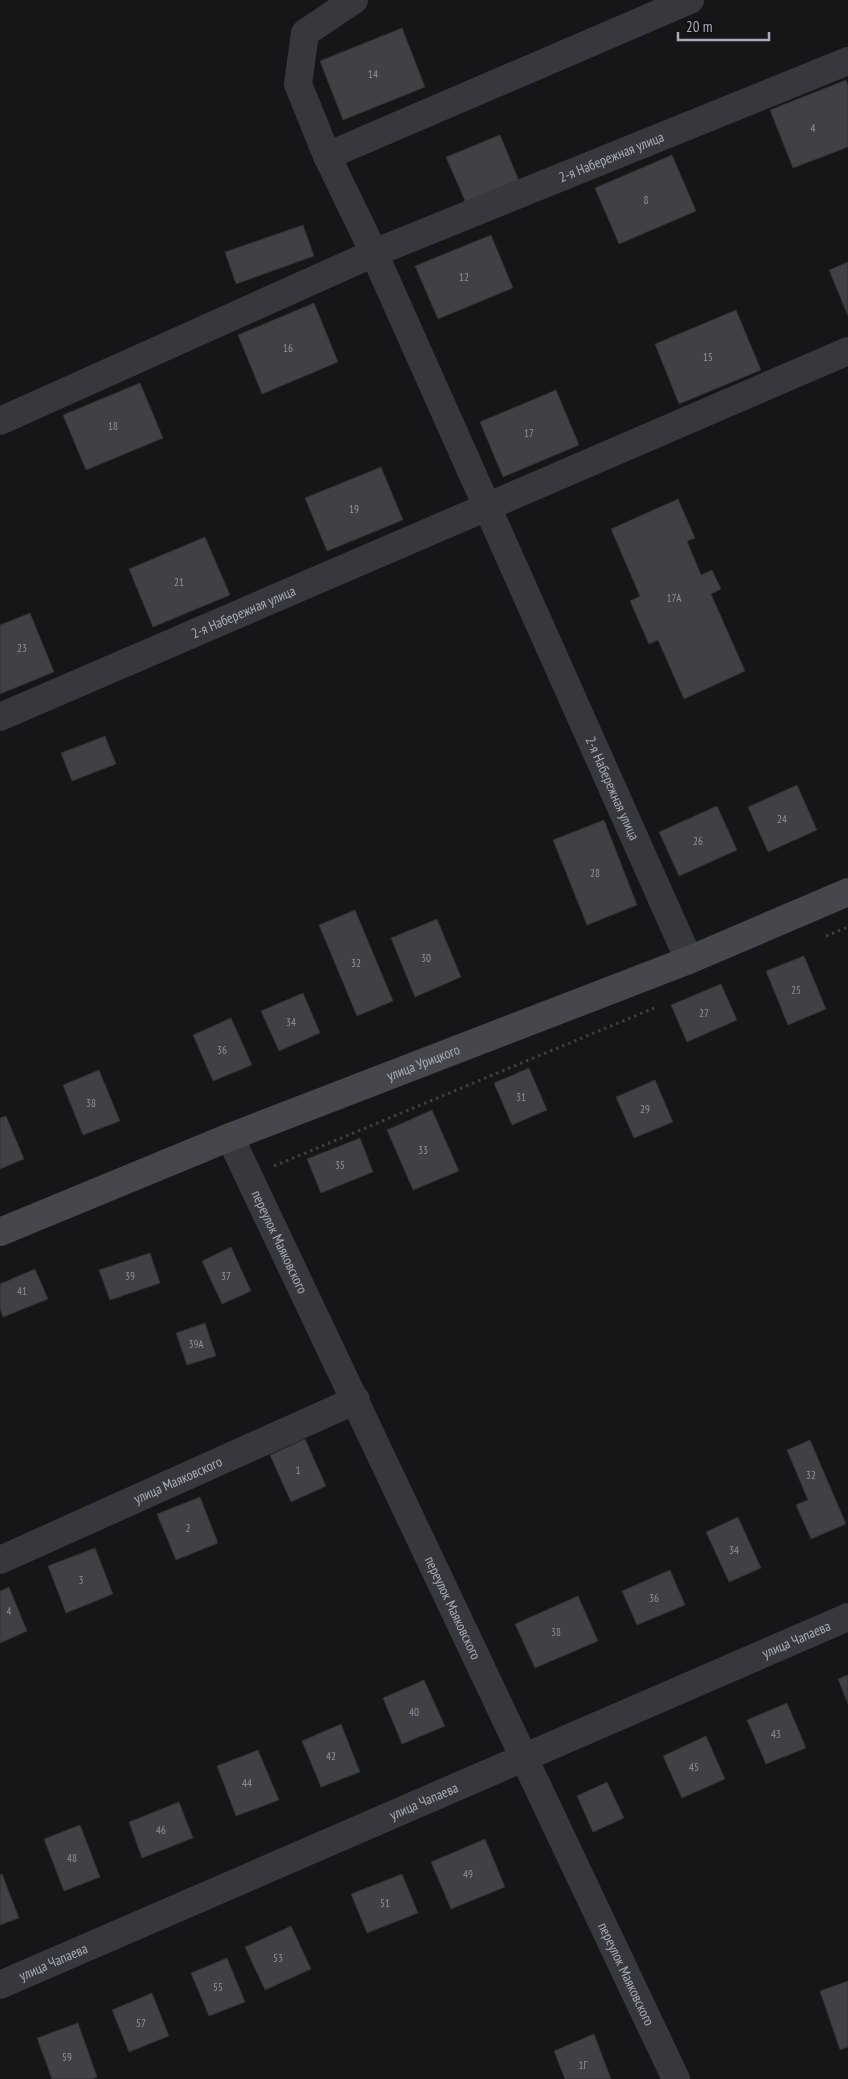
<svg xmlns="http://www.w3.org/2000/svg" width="848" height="2079" font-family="'PT Sans Narrow',sans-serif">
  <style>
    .building { fill: #404145; stroke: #303034 }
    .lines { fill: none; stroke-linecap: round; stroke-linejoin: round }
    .path { stroke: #3d3f44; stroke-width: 3; stroke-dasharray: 2.5 4; stroke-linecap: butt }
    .street { stroke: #37383d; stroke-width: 28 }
    .secondary { stroke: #45474d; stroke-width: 28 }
    .labels { text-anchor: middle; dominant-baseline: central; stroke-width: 4; stroke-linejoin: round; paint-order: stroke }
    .number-label { font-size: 11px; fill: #8e929b }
    .street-label { font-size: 14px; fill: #a8adb8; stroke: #111113 }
  </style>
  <rect width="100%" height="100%" fill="#161618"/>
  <path class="building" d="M 402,28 L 425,87 L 343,120 L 320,61 Z
    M 846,80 L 848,85 L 848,147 L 793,168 L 770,110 Z
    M 500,135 L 519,181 L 466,203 L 446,157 Z
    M 672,155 L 696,211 L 619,244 L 595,188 Z
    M 303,225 L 314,256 L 236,284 L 225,252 Z
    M 491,235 L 513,288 L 438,319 L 415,266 Z
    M 848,262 L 848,316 L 829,270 Z
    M 314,303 L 338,362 L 262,394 L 238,335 Z
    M 736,310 L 761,370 L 679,404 L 655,344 Z
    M 140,383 L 163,438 L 86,470 L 63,415 Z
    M 556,390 L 579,445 L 503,477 L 480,422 Z
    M 381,467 L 403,520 L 327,551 L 305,498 Z
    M 678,499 L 695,538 L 687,541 L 701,575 L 712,570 L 721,589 L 711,594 L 745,671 L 684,699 L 658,640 L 649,644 L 630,601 L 640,596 L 611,529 Z
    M 205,537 L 230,595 L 153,627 L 129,569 Z
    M 30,613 L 54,672 L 0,694 L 0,625 Z
    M 105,736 L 116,764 L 72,781 L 61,753 Z
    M 797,785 L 817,830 L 768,852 L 748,807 Z
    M 717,806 L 737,850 L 679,876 L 659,832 Z
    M 604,820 L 637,905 L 587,925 L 553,840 Z
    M 355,910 L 393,1001 L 357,1016 L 319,925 Z
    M 437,919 L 461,977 L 415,997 L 391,938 Z
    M 804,956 L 826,1009 L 788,1025 L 766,971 Z
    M 721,984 L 737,1020 L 687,1042 L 671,1005 Z
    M 303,993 L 320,1033 L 279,1051 L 261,1011 Z
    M 231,1018 L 252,1065 L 213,1081 L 193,1035 Z
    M 529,1068 L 547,1110 L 512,1125 L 494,1083 Z
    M 99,1070 L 120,1121 L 83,1135 L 63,1085 Z
    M 655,1080 L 673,1122 L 634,1138 L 616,1097 Z
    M 432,1110 L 459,1171 L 413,1190 L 387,1130 Z
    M 6,1116 L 24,1159 L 0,1169 L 0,1118 Z
    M 360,1138 L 373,1172 L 321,1193 L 307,1159 Z
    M 231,1247 L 251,1291 L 222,1304 L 202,1261 Z
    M 150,1253 L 160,1283 L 110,1300 L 99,1270 Z
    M 35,1269 L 48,1299 L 3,1317 L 0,1309 L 0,1284 Z
    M 205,1323 L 216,1356 L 187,1365 L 176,1333 Z
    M 305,1439 L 326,1486 L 291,1502 L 270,1455 Z
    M 810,1440 L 846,1524 L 811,1539 L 796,1505 L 808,1500 L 787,1450 Z
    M 200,1497 L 218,1543 L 176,1560 L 157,1514 Z
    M 738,1517 L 761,1568 L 729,1582 L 706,1532 Z
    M 95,1548 L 113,1594 L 66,1613 L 48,1566 Z
    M 670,1570 L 685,1605 L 637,1625 L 622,1591 Z
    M 9,1587 L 27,1631 L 0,1643 L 0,1591 Z
    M 578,1596 L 598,1641 L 535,1668 L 515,1624 Z
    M 848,1675 L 848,1704 L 838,1679 Z
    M 424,1680 L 445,1726 L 402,1744 L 383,1698 Z
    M 787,1703 L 806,1748 L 766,1764 L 747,1720 Z
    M 341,1724 L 360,1772 L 321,1787 L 302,1741 Z
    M 706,1736 L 725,1779 L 682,1798 L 663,1756 Z
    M 258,1750 L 279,1800 L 236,1816 L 217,1766 Z
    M 607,1782 L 624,1818 L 593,1832 L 577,1796 Z
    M 179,1802 L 193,1838 L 142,1858 L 129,1822 Z
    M 80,1825 L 100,1877 L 64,1891 L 44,1839 Z
    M 485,1839 L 505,1887 L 451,1909 L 431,1862 Z
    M 2,1874 L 19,1918 L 0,1925 L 0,1875 Z
    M 402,1874 L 418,1913 L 367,1933 L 351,1894 Z
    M 291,1926 L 311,1969 L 265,1990 L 245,1947 Z
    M 227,1958 L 245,2002 L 209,2016 L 191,1973 Z
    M 848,1981 L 848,2047 L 840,2050 L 820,1991 Z
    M 152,1993 L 169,2036 L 129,2052 L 112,2010 Z
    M 78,2023 L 97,2077 L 92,2079 L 52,2079 L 37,2038 Z
    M 594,2034 L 611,2079 L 565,2079 L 554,2051 Z"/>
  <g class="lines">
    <path class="path" d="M 826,936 L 848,927
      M 274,1166 L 654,1008"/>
    <g class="street">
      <path id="s1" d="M 354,0 L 305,33 L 298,84 L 327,156 L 374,253 L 689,960"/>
      <path d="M 327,156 L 690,0"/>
      <path id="s2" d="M 0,421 L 374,253 L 848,61"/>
      <path id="s3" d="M 0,717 L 848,351"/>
      <path id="s4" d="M 230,1137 L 676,2079"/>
      <path id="s5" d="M 0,1560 L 356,1400"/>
      <path id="s6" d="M 0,1985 L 848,1617"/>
    </g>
    <path class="secondary" id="s7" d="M 0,1232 L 230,1137 L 689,960 L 848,892"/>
  </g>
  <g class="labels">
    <g class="number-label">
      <text x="373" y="74">14</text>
      <text x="813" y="128">4</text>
      <text x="646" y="200">8</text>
      <text x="464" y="277">12</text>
      <text x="288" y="348">16</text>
      <text x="708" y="357">15</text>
      <text x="113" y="426">18</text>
      <text x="529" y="433">17</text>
      <text x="354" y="509">19</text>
      <text x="179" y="582">21</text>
      <text x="674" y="598">17А</text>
      <text x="22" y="648">23</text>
      <text x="782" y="819">24</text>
      <text x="698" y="841">26</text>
      <text x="595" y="873">28</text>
      <text x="426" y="958">30</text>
      <text x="356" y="963">32</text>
      <text x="796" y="990">25</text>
      <text x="704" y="1013">27</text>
      <text x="291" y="1022">34</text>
      <text x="222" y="1050">36</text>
      <text x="521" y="1097">31</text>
      <text x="91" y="1103">38</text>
      <text x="645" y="1109">29</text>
      <text x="423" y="1150">33</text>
      <text x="340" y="1165">35</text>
      <text x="130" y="1276">39</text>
      <text x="226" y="1276">37</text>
      <text x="22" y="1291">41</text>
      <text x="196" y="1344">39А</text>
      <text x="298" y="1470">1</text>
      <text x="811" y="1475">32</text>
      <text x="188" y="1528">2</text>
      <text x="734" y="1550">34</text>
      <text x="81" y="1580">3</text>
      <text x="654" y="1598">36</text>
      <text x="9" y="1611">4</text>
      <text x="556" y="1632">38</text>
      <text x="414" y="1712">40</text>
      <text x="776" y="1734">43</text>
      <text x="331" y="1756">42</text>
      <text x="694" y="1767">45</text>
      <text x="247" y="1783">44</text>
      <text x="161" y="1830">46</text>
      <text x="72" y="1858">48</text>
      <text x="468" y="1874">49</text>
      <text x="385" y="1903">51</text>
      <text x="278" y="1958">53</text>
      <text x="218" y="1987">55</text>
      <text x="141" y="2023">57</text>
      <text x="67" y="2057">59</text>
      <text x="583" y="2065">1Г</text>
    </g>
    <g class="street-label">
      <text stroke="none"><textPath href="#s2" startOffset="666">2-я Набережная улица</textPath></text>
      <text stroke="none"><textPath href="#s3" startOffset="265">2-я Набережная улица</textPath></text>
      <text stroke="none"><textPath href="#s1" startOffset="882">2-я Набережная улица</textPath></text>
      <text stroke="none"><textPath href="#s7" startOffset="456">улица Урицкого</textPath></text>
      <text stroke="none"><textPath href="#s4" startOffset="116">переулок Маяковского</textPath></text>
      <text stroke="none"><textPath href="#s5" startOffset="195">улица Маяковского</textPath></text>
      <text stroke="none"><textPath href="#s4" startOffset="521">переулок Маяковского</textPath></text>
      <text stroke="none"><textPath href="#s6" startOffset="868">улица Чапаева</textPath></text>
      <text stroke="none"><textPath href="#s6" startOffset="462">улица Чапаева</textPath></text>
      <text stroke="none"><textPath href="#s6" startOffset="58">улица Чапаева</textPath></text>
      <text stroke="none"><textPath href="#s4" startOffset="926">переулок Маяковского</textPath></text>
    </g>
  </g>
  <path d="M678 32v8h91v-8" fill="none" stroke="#a8adb8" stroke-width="2.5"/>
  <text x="686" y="32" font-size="15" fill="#a8adb8" stroke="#111113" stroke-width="4" paint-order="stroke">20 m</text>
</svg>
